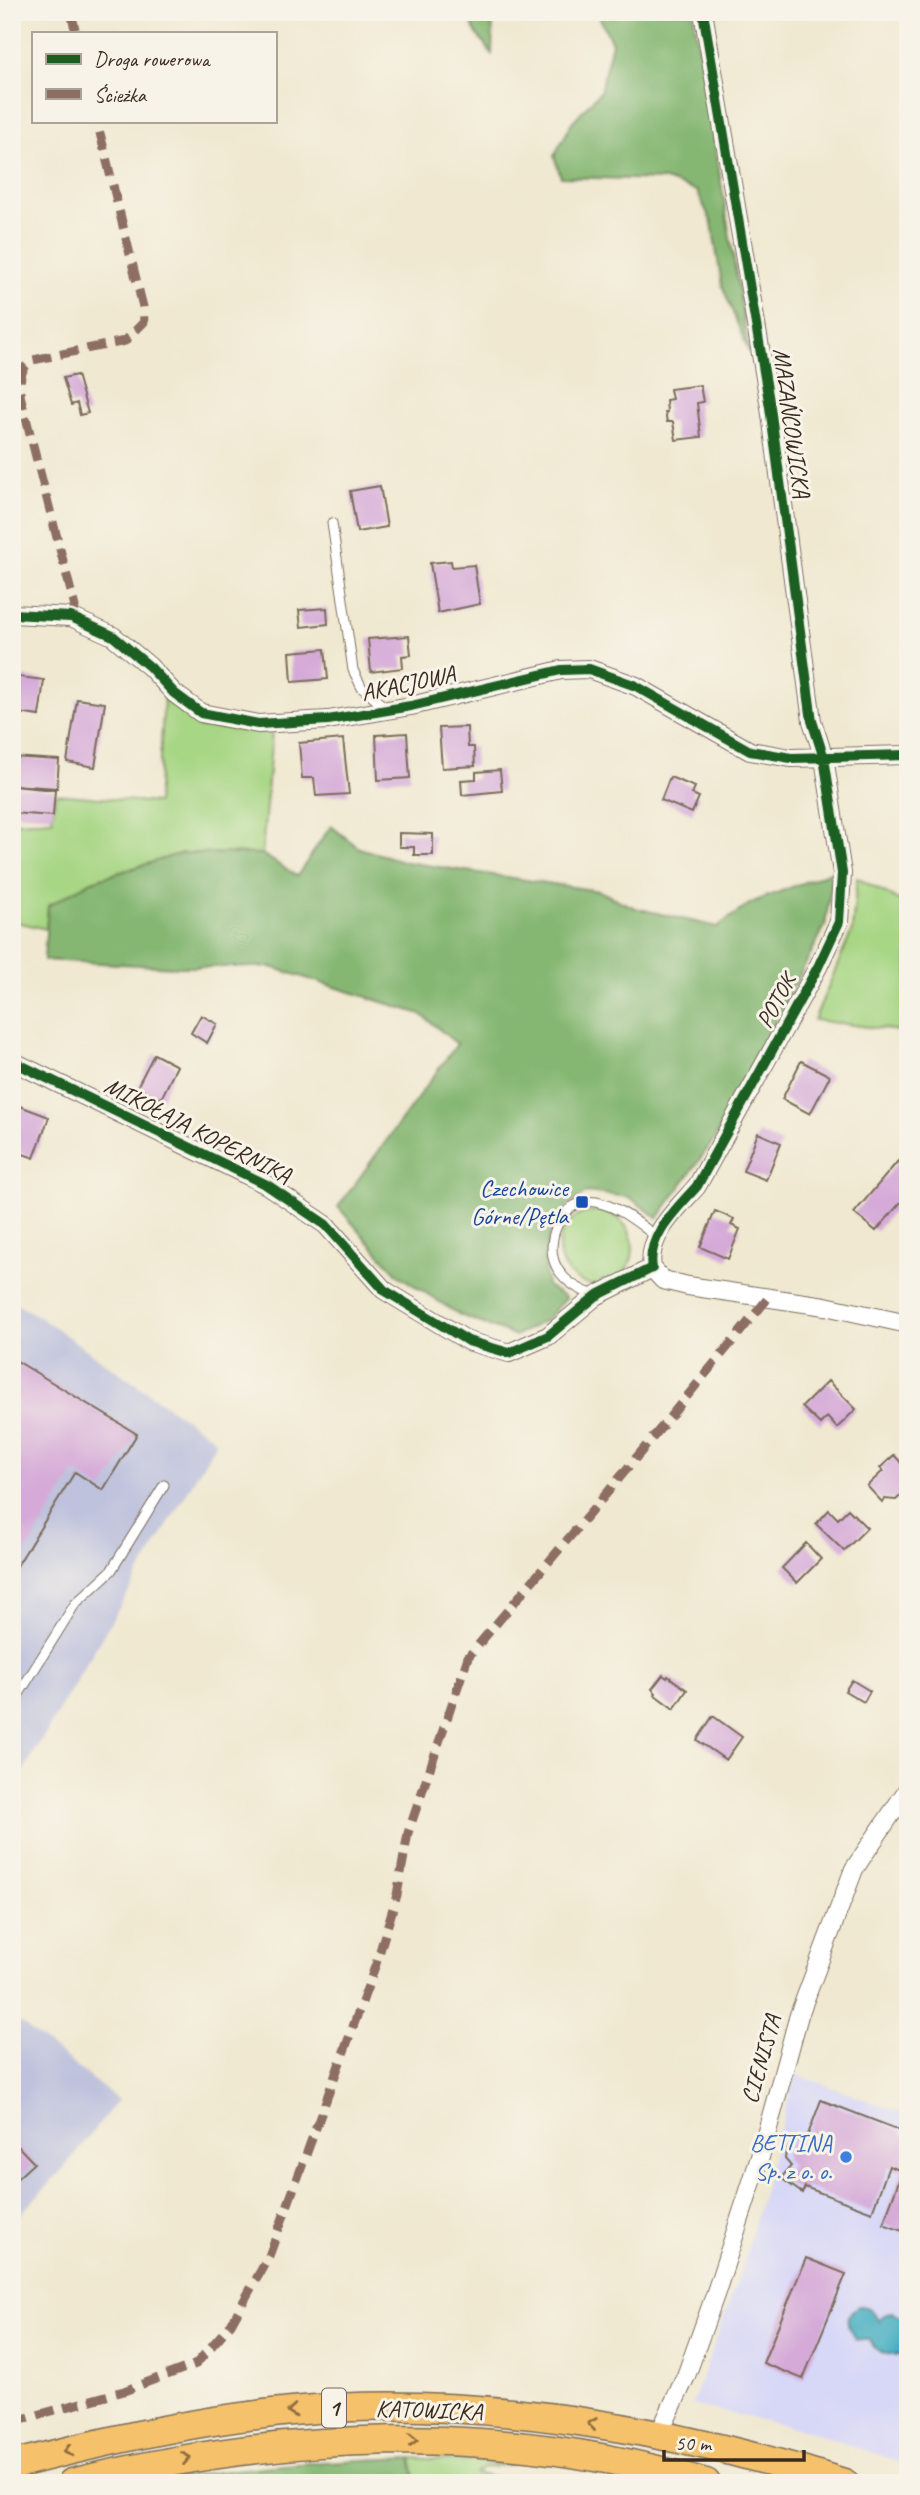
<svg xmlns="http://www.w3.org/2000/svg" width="920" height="2495" font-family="Caveat,sans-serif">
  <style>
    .built { fill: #d7d7f8 }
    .industrial { fill: #bfc2dd }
    .green { fill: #a7d684; stroke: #718051; stroke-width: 2 }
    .forest { fill: #85b772; stroke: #607048; stroke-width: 2 }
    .water { fill: #42aec1; stroke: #3e6c70; stroke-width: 2 }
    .building { fill: #d5aad8 }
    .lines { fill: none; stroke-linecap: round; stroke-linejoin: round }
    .service-casing { stroke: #7a6c5c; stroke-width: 11 }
    .minor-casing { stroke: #7a6c5c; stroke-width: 20 }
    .primary-casing { stroke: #7a6c5c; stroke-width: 31 }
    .service { stroke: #fff; stroke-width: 9 }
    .minor { stroke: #fff; stroke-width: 18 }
    .primary { stroke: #f5c16b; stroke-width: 28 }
    .quiet { stroke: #8d6e63; stroke-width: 9; stroke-dasharray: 18 9; stroke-linecap: butt }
    .cycleway-casing { stroke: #f7f3e8; stroke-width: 15 }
    .cycleway { stroke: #1b5e20; stroke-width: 10 }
    .oneway { stroke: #8f6e41 }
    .transit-dot { fill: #1a4fb4; stroke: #f7f3e8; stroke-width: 2.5 }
    .shop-dot { fill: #3f7fe0; stroke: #f7f3e8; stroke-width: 2.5 }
    .labels { text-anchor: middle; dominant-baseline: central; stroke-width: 6; stroke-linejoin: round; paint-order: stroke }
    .shield { fill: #f7f3e8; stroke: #73665b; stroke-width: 2 }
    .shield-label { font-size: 23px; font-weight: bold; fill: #3b2a1e }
    .street-label { font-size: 24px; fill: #3b2a1e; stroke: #f7f3e8 }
    .transit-label { font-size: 24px; fill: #164399; stroke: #f7f3e8; text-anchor: end }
    .shop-label { font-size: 24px; fill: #366cbe; stroke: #f7f3e8; text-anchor: end }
  </style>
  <rect width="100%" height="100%" fill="#f7f3e8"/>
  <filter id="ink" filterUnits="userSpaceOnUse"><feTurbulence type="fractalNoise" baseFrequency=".0143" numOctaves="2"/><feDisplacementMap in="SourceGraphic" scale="14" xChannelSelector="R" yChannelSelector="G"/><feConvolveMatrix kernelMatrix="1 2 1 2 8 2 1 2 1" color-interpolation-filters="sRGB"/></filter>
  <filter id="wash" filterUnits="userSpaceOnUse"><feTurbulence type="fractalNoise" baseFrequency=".00686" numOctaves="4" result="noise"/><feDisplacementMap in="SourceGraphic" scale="28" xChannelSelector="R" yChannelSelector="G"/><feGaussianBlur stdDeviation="1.57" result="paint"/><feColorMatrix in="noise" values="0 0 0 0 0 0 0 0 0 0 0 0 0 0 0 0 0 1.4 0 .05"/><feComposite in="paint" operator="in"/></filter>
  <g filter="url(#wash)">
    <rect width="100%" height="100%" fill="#f0e8d0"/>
    <path class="built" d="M 795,2074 L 908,2115 L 908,2465 L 806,2430 L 692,2405 L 745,2259 Z"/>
    <path class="industrial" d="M 12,1301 L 41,1318 L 217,1441 L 12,1790 Z
      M 12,2016 L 118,2100 L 62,2170 L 12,2223 Z"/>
    <path class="green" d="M 164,699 L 199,727 L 272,732 L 262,854 L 182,853 L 92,881 L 48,906 L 46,929 L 12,921 L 12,822 L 52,820 L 56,794 L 157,803 Z
      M 857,878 L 908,905 L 908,1032 L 814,1020 L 852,931 Z
      M559 1248a37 37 0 1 1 74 0a37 37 0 1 1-74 0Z
      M 411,2458 L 513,2464 L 483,2468 L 475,2474 L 540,2483 L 416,2483 Z"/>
    <path class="forest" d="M 468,12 L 493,12 L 492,54 L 474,30 Z
      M 597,12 L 693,12 L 749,353 L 722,285 L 712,223 L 697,191 L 665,180 L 561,177 L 554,156 L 573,121 L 600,92 L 612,43 Z
      M 331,826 L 359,848 L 406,862 L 599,891 L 635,908 L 717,927 L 751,903 L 833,871 L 825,926 L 715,1138 L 658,1218 L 629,1197 L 587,1192 L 555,1215 L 544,1258 L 547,1286 L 566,1298 L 545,1321 L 515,1336 L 460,1315 L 398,1275 L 338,1207 L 457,1044 L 421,1014 L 271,967 L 177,967 L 44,960 L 48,906 L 92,881 L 182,853 L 262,854 L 297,876 Z
      M 411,2458 L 416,2483 L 152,2483 C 237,2466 325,2461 411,2458 Z"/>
    <path class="water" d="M 858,2306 C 869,2306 874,2310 878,2320 L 883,2315 L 892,2312 L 907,2322 L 908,2339 L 902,2353 C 890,2358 875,2352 870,2340 L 856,2339 C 845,2327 844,2315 858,2306 Z"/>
    <g id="blocks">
      <path class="building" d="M 77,375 L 88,413 L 80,415 L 77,403 L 71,405 L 63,378 Z
        M 700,385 L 703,402 L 697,403 L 701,437 L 676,440 L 673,422 L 667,422 L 665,412 L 667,412 L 666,400 L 672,399 L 670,389 Z
        M 380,486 L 387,527 L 357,532 L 350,491 Z
        M 451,561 L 452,567 L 474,565 L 480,604 L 438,613 L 430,563 Z
        M 327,608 L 328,624 L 301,627 L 299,610 Z
        M 409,636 L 411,655 L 402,656 L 403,668 L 371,672 L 368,639 Z
        M 325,649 L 328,679 L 292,682 L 290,652 Z
        M 12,676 L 44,680 L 39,716 L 12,712 Z
        M 77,699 L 105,703 L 95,767 L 67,762 Z
        M 467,727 L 468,747 L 474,747 L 475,766 L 442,768 L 439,728 Z
        M 407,733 L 410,778 L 378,780 L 376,735 Z
        M 343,739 L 349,794 L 316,796 L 314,778 L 302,778 L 299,743 Z
        M 12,757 L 59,760 L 57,788 L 12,785 Z
        M 500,770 L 502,791 L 462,795 L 461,780 L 476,779 L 476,772 Z
        M 670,777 L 695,787 L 692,794 L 699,797 L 692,813 L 661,800 Z
        M 12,786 L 55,790 L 53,816 L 12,813 Z
        M 399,833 L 433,834 L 433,855 L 414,855 L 414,847 L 399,847 Z
        M 201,1015 L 217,1024 L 207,1043 L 191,1033 Z
        M 154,1054 L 177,1066 L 161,1099 L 137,1087 Z
        M 801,1061 L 830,1076 L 810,1114 L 782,1099 Z
        M 12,1103 L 49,1117 L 34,1158 L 12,1150 Z
        M 758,1133 L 781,1143 L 766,1180 L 743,1171 Z
        M 898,1161 L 908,1169 L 908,1194 L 876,1231 L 854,1213 Z
        M 715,1211 L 734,1219 L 731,1225 L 740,1229 L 728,1259 L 700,1247 Z
        M 12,1358 L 137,1434 L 103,1490 L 75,1472 L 12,1574 Z
        M 828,1381 L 856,1409 L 837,1428 L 827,1417 L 820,1424 L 802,1407 Z
        M 894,1455 L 908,1470 L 908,1475 L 903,1480 L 908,1489 L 896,1500 L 884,1499 L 882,1502 L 867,1486 L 883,1471 L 880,1468 Z
        M 848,1509 L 867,1528 L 844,1551 L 816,1524 L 829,1510 L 838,1519 Z
        M 806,1543 L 821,1559 L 797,1583 L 782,1568 Z
        M 663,1675 L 667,1678 L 668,1676 L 687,1690 L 674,1709 L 655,1695 L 656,1693 L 652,1689 Z
        M 852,1680 L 870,1691 L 864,1702 L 845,1691 Z
        M 713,1716 L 742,1737 L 726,1760 L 697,1740 Z
        M 821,2100 L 902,2131 L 901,2134 L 908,2137 L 908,2155 L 902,2171 L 889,2166 L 872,2212 L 805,2187 L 802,2193 L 781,2178 L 791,2166 L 785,2159 L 786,2151 L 794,2141 L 806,2140 Z
        M 12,2140 L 34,2163 L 12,2183 Z
        M 907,2159 L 908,2159 L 908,2233 L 883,2224 Z
        M 806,2258 L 846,2274 L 803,2379 L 763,2363 Z"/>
    </g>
  </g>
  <g filter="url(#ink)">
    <use href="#blocks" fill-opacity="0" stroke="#7a6c5c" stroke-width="2"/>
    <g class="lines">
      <defs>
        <path id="service" d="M 332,523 L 353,670 L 362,688 L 387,709
          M 596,1296 C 580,1290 566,1283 557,1268 C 542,1241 563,1196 596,1202 C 620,1207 638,1223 657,1237
          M 12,1705 L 75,1604 L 111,1571 L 164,1485"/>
        <path id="minor" d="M 12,614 L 71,617 L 113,636 L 150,667 L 174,693 L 201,713 L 258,724 L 328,720 L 411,706 L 561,670 L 589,669 L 636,686 L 750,751 L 791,758 L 908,755
          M 12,1061 L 267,1185 L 326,1225 L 384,1290 L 468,1341 L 509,1353 L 548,1336 L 596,1296 L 652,1268
          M 652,1268 C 646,1236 678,1208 697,1186 L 818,967 L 839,922 L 842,873 L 824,758 L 812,721 L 770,407 L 703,12
          M 652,1268 L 663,1280 L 688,1286 L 825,1306 L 908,1324
          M 659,2434 L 686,2376 L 715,2295 L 760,2157 L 799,2015 L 854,1869 L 908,1789"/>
        <path id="primary" d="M 12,2465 C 104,2441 197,2420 292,2411 C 473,2394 672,2428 844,2483
          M 72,2483 C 283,2431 495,2421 706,2483"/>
      </defs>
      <use href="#service" class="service-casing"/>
      <use href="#minor" class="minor-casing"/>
      <use href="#primary" class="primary-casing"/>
      <use href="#service" class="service"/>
      <use href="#minor" class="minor"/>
      <use href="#primary" class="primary"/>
      <path class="quiet" d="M 71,12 L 76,33
        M 71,617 L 75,607 L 20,395 C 21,378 18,370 33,360 L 125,341 L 144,322 L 143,307 L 97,121
        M 12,2422 L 124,2391 L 196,2364 L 231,2324 L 269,2256 L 376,1964 L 397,1895 L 408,1833 L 468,1657 L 607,1493 L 769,1297"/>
      <defs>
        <path id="cycleway" d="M 12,614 L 71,617 L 113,636 L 150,667 L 174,693 L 201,713 L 258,724 L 328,720 L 411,706 L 561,670 L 589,669 L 636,686 L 750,751 L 791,758 L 908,755
          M 12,1061 L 267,1185 L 326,1225 L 384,1290 L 468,1341 L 509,1353 L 548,1336 L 596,1296 L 652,1268 C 646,1236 678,1208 697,1186 L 818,967 L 839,922 L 842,873 L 824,758 L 812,721 L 770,407 L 703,12"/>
      </defs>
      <use href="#cycleway" class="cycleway-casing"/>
      <use href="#cycleway" class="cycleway"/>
    </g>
    <defs><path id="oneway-chevron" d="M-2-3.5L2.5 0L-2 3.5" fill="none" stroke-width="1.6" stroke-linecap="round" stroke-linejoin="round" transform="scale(1.75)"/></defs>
    <g class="oneway">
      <use href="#oneway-chevron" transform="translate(292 2411) rotate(175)"/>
      <use href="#oneway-chevron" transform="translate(592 2424) rotate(-172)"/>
      <use href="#oneway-chevron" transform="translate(413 2440) rotate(2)"/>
      <use href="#oneway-chevron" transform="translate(68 2451) rotate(165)"/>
      <use href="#oneway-chevron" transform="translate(186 2458) rotate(-10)"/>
    </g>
  </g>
  <rect class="transit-dot" x="575" y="1195" width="14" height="14" rx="3.5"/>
  <circle class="shop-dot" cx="846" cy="2157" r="7"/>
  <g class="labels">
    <rect class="shield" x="322" y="2388.5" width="24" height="39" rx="5"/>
    <g class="shield-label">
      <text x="334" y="2408">1</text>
    </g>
    <g class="street-label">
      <text transform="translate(792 423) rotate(82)">MAZAŃCOWICKA</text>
      <text transform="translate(408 683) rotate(-12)">AKACJOWA</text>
      <text transform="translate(776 1001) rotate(-61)">POTOK</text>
      <text transform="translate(198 1130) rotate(27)">MIKOŁAJA KOPERNIKA</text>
      <text transform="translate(761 2059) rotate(-74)">CIENISTA</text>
      <text transform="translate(429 2410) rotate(2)">KATOWICKA</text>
    </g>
    <g class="transit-label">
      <text x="568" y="1188">Czechowice<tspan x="568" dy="28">Górne/Pętla</tspan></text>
    </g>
    <g class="shop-label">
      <text x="832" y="2143">BETTINA<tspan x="832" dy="28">Sp. z o. o.</tspan></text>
    </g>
  </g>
  <rect width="920" height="2495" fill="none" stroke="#f7f3e8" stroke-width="42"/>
  <rect x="32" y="32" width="245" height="91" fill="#f7f3e8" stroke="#aca397" stroke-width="2"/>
  <rect x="46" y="54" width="35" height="10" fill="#1b5e20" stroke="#aca397" stroke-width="2"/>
  <text x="94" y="66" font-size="21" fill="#3b2a1e">Droga rowerowa</text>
  <rect x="46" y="89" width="35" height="10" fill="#8d6e63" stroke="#aca397" stroke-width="2"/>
  <text x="94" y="102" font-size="21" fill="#3b2a1e">Ścieżka</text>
  <path d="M664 2450v10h140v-10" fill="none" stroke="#3b2a1e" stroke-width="3.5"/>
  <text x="675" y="2450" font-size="21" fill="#3b2a1e" stroke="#f7f3e8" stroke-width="5" paint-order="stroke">50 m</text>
</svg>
